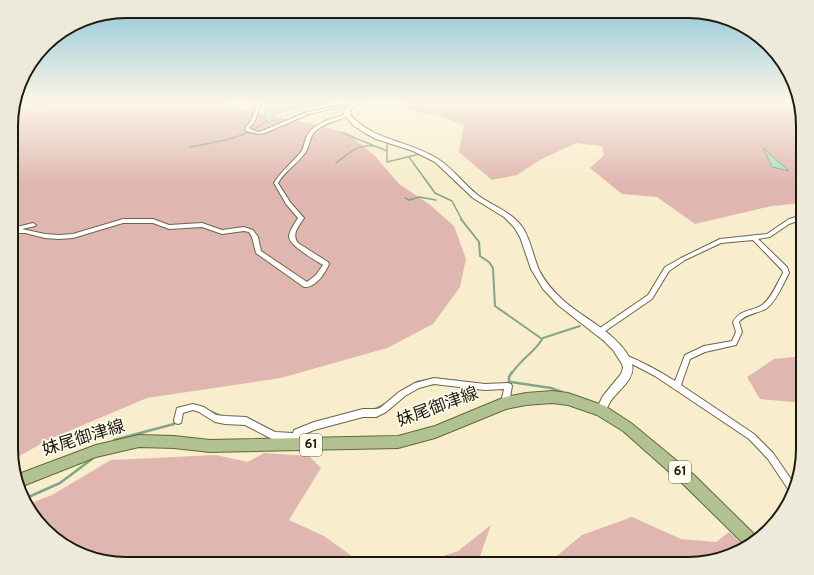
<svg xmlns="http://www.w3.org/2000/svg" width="814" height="575" font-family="Overpass,'Noto Sans JP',sans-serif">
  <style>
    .green { fill: #e0b7b0 }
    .water { fill: #aee0bf; stroke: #83a58a }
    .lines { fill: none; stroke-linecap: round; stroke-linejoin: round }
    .stream-far2 { stroke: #83a58a; stroke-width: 1.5 }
    .stream-far1 { stroke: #83a58a; stroke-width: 2 }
    .stream { stroke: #83a58a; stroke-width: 2.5 }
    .minor-casing { stroke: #6d6447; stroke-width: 2 }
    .tertiary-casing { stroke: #6d6447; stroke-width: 2 }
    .primary-casing { stroke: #5c6c34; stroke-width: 2 }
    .minor { fill: #fff; fill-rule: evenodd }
    .tertiary { fill: #fff; fill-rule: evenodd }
    .primary { fill: #b2c191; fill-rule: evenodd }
    .labels { text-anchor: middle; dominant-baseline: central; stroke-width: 3.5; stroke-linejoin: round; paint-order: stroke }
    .shield { fill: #fffbed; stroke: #625e51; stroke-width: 1 }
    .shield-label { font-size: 13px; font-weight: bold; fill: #1e1b0e }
    .near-street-label { font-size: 17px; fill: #1e1b0e; stroke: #fffbed }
    .rim { fill: none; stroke: #1e1b0e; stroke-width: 2 }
  </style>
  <rect width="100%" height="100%" fill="#f8edcc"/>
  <path class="green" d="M 15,103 L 226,103 L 231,108 L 308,123 L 347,133 L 376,157 L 399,184 L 429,204 L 454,226 L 466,259 L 460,287 L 433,324 L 387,348 L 281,378 L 147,398 L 50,439 L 12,460 L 12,111 Z
    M 406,103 L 799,103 L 803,119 L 803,203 L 772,206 L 695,224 L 657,197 L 622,194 L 590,168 L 604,155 L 602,146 L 576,143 L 540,160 L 517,175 L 492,180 L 459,152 L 464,125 L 437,115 L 410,110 Z
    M 803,356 L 803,403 L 760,399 L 747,377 L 774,359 Z
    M 264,453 L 309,456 L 321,468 L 289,520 L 324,536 L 363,564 L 119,564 L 56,540 L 26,505 L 52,495 L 111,460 L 216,455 L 248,462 Z
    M 632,517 L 681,539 L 716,542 L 729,532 L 745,547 L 739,552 L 688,564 L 547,564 L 582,535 Z
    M 491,525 L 479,559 L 480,564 L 421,564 L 458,551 Z"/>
  <path class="water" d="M 268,103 L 330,103 C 311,106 293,108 275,114 L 272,121 L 267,123 C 263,116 265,110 268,103 Z
    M 763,148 L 789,171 L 772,167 Z"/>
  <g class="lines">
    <path class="stream-far2" d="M 13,107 L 62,103
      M 341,132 L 387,151
      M 387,142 L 387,162 L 420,154
      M 190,147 C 217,142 247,138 268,120
      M 409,157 L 435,193 L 452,201 L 462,220
      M 336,163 C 349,154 356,144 373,146
      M 405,198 L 409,200 L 419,197 L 436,200"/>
    <path class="stream-far1" d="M 461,219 L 479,242 L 480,256 L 489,262 L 493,268 L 495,306 L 542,339
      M 512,373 C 522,358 534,353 543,338 L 580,326"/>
    <path class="stream" d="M 438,379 L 455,381
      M 509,382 L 509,377 L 512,372
      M 505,384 L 511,382 L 551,388 L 562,392
      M 401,391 L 417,382 L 433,379
      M 179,408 L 195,405 L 221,416
      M 375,409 L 385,404
      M 114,440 L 174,424 L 175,419
      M 24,499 L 60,483 L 92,459"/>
    <defs>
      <path id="minor" d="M 257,103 L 261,103 L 255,121 L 249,128 L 250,129 L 258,132 L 262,131 L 307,112 L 342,105 L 344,106 L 309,114 L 265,133 L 258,134 L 246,131 L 245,128 L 251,121 Z
        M 346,114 L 349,115 C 340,121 327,122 318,129 C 308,136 311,145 305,153 C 297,164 285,171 278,183 L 290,202 L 304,218 C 299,226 291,234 298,243 L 328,262 L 329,264 C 325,274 315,288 304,287 L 256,253 L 252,237 L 249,232 L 244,231 L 222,234 L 202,227 L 169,229 L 153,223 L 123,223 L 73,238 L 59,239 L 45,238 L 25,233 L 12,233 L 12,229 L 17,229 L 17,227 L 33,223 L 36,225 L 35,226 L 22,229 L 45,234 L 59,235 L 73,234 L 123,219 L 153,219 L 169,225 L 202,223 L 222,230 L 244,227 L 253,230 L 258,237 L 261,251 L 307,282 L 316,275 L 323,265 C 315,260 288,245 289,236 C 290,230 295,223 298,218 L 286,204 L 274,183 C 281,171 292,163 301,152 C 304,148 304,143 306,138 C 313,122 332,119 346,114 Z
        M 803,215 L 803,219 L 789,224 L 770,237 L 758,239 L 787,267 L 789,273 C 783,284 777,300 767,308 C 758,314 746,313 739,322 L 742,332 L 736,345 L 705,352 L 690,359 L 681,385 L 754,434 L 773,453 L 793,482 L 790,490 L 788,489 L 768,459 L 749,439 L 655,376 L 634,365 L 623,360 L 622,358 L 623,356 L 625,355 C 643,362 659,371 675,381 L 685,355 L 704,346 L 732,341 L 736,332 L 733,322 C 740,309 751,312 762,305 C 772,298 777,283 783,273 L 782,270 L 753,240 L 721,243 L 685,260 L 669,271 L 652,299 L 601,334 L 599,335 L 597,334 L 596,332 L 597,330 L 648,295 L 665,267 L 681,258 L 720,239 L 767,234 L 789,219 Z
        M 434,378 L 485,384 L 508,383 L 511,384 L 512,386 L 509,403 L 508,405 L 505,406 L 502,405 L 501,403 L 504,389 L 485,390 L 434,384 L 419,388 L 405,396 L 386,412 L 376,417 L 363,417 L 314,430 L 300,436 L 293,447 L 290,448 L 287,447 L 286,444 L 288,440 L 274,440 L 245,425 L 225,424 L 215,422 L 199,412 L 193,410 L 183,413 L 181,423 L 178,424 L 175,423 L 174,420 L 177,408 L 193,404 L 204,407 L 216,415 L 225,416 L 246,417 L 275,432 L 293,433 L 294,430 L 314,422 L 363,409 L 376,409 L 380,408 L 399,392 L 415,383 Z"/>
      <path id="tertiary" d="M 353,103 L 360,103 L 350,110 L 350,115 C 376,142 408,140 438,159 C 454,169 464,185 479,196 C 493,206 512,212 523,228 C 531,241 533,256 539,270 C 545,282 554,292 564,301 C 584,319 623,336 632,364 C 636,379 617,391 610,402 C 608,406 606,410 604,413 L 601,415 L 598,413 L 596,410 L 603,396 L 621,374 L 623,368 L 622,364 L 613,350 L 604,341 L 558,305 L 543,289 L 531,269 L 520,237 L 514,227 L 504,217 L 473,198 L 435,162 L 413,151 L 376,139 L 365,133 L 354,126 L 344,115 L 345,108 Z"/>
      <path id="primary" d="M 552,391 L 568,393 L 605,406 L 631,423 L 694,475 L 757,537 L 746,546 L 684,485 L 623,431 L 597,415 L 568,405 L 552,403 L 526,405 L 506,409 L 435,438 L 398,448 L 210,452 L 174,448 L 139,447 L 96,457 L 20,487 L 16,475 L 96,445 L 139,435 L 174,436 L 210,440 L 398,436 L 435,426 L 505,397 L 526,393 Z"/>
    </defs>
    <use href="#minor" class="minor-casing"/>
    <use href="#tertiary" class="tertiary-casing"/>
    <use href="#primary" class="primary-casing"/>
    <use href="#minor" class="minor"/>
    <use href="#tertiary" class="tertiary"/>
    <use href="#primary" class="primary"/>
  </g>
  <linearGradient id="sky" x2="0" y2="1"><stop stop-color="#91c6d8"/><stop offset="0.56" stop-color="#fcf7e8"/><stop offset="1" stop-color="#fcf7e8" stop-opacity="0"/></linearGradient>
  <rect width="814" height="183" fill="url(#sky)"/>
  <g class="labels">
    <g class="shield">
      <rect x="300" y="434" width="22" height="22" rx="3"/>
      <rect x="669" y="461" width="22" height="22" rx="3"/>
    </g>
    <g class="shield-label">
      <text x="311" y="445">61</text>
      <text x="680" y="472">61</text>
    </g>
    <g class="near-street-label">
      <text transform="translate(438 408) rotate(-20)">妹尾御津線</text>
      <text transform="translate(84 439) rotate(-17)">妹尾御津線</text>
    </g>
  </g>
  <path d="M0 0H814V575H0ZM126 18H688A108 108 0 0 1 796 126V449A108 108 0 0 1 688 557H126A108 108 0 0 1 18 449V126A108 108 0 0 1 126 18Z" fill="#ede9db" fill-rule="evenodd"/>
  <path class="rim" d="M126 18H688A108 108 0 0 1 796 126V449A108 108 0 0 1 688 557H126A108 108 0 0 1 18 449V126A108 108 0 0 1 126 18Z"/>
</svg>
